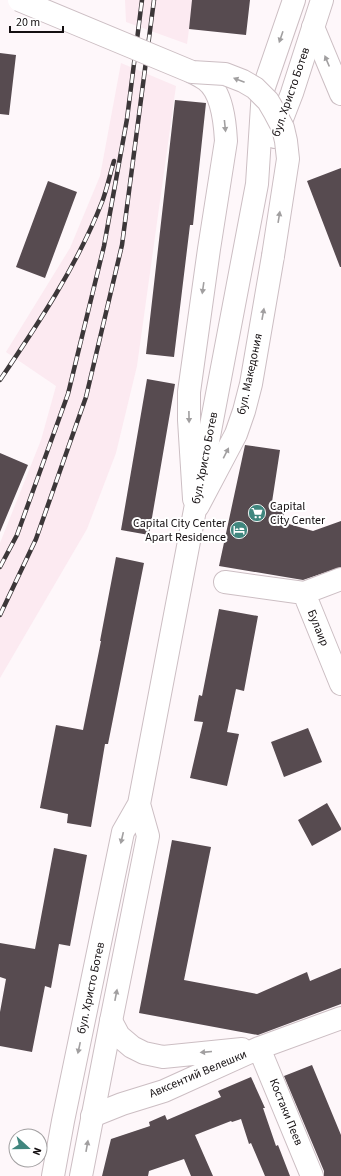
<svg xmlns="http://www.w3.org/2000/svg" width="341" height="1176" font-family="'Source Sans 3',sans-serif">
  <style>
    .built { fill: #fceaf1 }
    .building { fill: #574b50 }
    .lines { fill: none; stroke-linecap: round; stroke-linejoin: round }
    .minor-casing { stroke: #ccbec3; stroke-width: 24 }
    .major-casing { stroke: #ccbec3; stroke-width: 24 }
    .minor { stroke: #fff; stroke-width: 22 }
    .major { stroke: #fff; stroke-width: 22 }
    .rail-casing { stroke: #3c3739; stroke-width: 4.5 }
    .rail { stroke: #fff; stroke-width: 3; stroke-dasharray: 9; stroke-linecap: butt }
    .minor-bridge-casing { stroke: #ccbec3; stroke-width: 24; stroke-linecap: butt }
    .minor-bridge { stroke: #fff; stroke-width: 22 }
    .oneway { fill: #a19fa0 }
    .labels { text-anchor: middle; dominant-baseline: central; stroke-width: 4; stroke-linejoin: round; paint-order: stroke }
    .street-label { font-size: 12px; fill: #140f11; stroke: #fff }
    .poi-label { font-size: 12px; fill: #140f11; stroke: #fff; text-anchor: start }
  </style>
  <rect width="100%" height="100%" fill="#fef7fa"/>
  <path class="built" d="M 125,0 L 193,0 L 187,44 L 126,22 Z
    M 121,63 L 176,86 L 137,366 L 116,453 L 87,529 L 0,678 L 0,543 L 41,440 L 56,386 L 6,352 L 70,248 L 100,176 Z"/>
  <path class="building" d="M 192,0 L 250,0 L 246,35 L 189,29 Z
    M 0,53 L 16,55 L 9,115 L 0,114 Z
    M 175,100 L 206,103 L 193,225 L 190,225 L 174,357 L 146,354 Z
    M 341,168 L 341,267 L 340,267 L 307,181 Z
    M 48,181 L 77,192 L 45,278 L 16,267 Z
    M 147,379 L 175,384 L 149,535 L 121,530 Z
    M 245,445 L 280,450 L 272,502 L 286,505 L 282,522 L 313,531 L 341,521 L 341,567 L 303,580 L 219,566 Z
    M 0,453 L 28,465 L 0,532 Z
    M 116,557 L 144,563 L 108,744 L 105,744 L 91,827 L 67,823 L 68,814 L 40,808 L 56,725 L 83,730 L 101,641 L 100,641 Z
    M 219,609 L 258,616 L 244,691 L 236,689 L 227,732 L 239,734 L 227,786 L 190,778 L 203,722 L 194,721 L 199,695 L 202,696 Z
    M 308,728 L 322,762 L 284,777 L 271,742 Z
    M 327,803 L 341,828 L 341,830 L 312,846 L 298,820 Z
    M 172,840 L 211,847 L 184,980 L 257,994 L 307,972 L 310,981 L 341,968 L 341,1004 L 258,1035 L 139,1013 Z
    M 54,848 L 87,855 L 70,946 L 59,944 L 51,988 L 45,986 L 32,1052 L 0,1046 L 0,1012 L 6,979 L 0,977 L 0,943 L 35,949 Z
    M 312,1065 L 341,1135 L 341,1176 L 324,1176 L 324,1171 L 284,1076 Z
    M 251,1077 L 265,1108 L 263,1108 L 276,1146 L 278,1145 L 290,1176 L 265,1176 L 251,1143 L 249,1144 L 241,1119 L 232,1122 L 231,1121 L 195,1135 L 213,1176 L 191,1176 L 184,1159 L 149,1171 L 148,1176 L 102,1176 L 111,1139 L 150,1126 L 149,1122 L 165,1115 L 167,1120 L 221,1097 L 218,1091 Z"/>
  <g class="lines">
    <defs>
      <path id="minor" d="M 313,27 L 341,94
        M 192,72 C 196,74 202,77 206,80 C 222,92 225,122 226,141 L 209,249 L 189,392 L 189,420 L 194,499
        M 198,506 L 236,434 L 244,411 L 251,384 L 273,256
        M 225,582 L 304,593 L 341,579
        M 304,593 L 341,684
        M 111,1021 L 119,1036 L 132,1047 L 144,1053 L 163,1057 L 242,1049
        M 259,1048 L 312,1176
        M 92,1116 L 122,1104 L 164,1091 L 259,1048 L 341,1018"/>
      <path id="major" d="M 275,137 L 292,93 L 322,0
        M 53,1176 L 63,1121 L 123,832 L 139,804 L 257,184 L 263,90 L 294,0
        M 81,1176 L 111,1021 L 148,836 L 139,804"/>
    </defs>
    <use href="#minor" class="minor-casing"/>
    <use href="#major" class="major-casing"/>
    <use href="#minor" class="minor"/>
    <use href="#major" class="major"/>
    <defs>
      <path id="rail" d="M 0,380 C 38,324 77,266 102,202 C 107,189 110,174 114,161
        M 0,567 L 17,535 L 68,394 L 104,246 L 127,119 L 142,0
        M 0,615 L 36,539 L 86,397 L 122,245 L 154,0"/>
    </defs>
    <use href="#rail" class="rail-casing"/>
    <use href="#rail" class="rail"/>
    <defs>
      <path id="minor-bridge" d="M 19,0 L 192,72 L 225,74 L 243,81 L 255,88 L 268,101 L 275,113 L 283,128 L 286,141 L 288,159 L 273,256"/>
    </defs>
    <use href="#minor-bridge" class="minor-bridge-casing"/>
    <use href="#minor-bridge" class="minor-bridge"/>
  </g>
  <defs><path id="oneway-solid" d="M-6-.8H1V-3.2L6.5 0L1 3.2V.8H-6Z"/></defs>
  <g class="oneway">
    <use href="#oneway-solid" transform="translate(281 37) rotate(109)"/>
    <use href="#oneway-solid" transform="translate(327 61) rotate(-113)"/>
    <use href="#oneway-solid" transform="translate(239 80) rotate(-159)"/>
    <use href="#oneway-solid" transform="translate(225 126) rotate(84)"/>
    <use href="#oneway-solid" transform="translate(279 217) rotate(-81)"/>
    <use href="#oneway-solid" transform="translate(203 288) rotate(98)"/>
    <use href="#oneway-solid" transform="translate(263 314) rotate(-80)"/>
    <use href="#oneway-solid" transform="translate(189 417) rotate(89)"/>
    <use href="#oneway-solid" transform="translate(226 453) rotate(-63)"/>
    <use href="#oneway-solid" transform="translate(122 838) rotate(103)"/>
    <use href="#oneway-solid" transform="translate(116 995) rotate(-79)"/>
    <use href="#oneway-solid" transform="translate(79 1048) rotate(102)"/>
    <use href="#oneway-solid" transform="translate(206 1052) rotate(175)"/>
    <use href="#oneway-solid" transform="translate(87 1146) rotate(-80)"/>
  </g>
  <defs>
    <symbol id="supermarket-disc" viewBox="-11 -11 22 22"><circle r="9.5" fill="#40867e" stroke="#fff"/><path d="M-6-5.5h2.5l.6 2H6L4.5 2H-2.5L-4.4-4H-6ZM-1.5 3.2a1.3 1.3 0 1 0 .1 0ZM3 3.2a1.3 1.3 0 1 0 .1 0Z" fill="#fff"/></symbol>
    <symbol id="hotel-disc" viewBox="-11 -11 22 22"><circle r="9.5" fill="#40867e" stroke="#fff"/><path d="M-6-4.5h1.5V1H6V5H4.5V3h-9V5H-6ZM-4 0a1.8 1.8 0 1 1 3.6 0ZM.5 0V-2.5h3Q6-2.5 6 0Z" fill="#fff"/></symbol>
  </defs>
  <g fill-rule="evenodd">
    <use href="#supermarket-disc" x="247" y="503" width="20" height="20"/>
    <use href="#hotel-disc" x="229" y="520" width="20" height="20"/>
  </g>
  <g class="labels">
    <g class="street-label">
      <text transform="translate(291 92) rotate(-71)">бул. Христо Ботев</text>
      <text transform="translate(250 374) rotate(-78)">бул. Македония</text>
      <text transform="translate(205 458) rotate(-79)">бул. Христо Ботев</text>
      <text transform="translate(318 628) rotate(68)">Булаир</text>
      <text transform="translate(91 988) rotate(-78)">бул. Христо Ботев</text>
      <text transform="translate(198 1074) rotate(-23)">Авксентий Велешки</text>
      <text transform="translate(286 1112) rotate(68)">Костаки Пеев</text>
    </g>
    <g class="poi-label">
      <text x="270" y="506">Capital<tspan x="270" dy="14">City Center</tspan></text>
      <text x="226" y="523" text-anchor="end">Capital City Center<tspan x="226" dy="14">Apart Residence</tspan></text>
    </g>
  </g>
  <g transform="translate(28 1148) rotate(111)"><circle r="19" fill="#ffffff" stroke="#a19fa0"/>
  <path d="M0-3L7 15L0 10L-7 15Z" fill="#40867e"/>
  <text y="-6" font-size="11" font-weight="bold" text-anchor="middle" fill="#140f11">N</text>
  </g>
  <path d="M10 26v6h53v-6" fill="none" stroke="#140f11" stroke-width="2"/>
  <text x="16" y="26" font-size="12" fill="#140f11" stroke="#ffffff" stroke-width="3" paint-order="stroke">20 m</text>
</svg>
